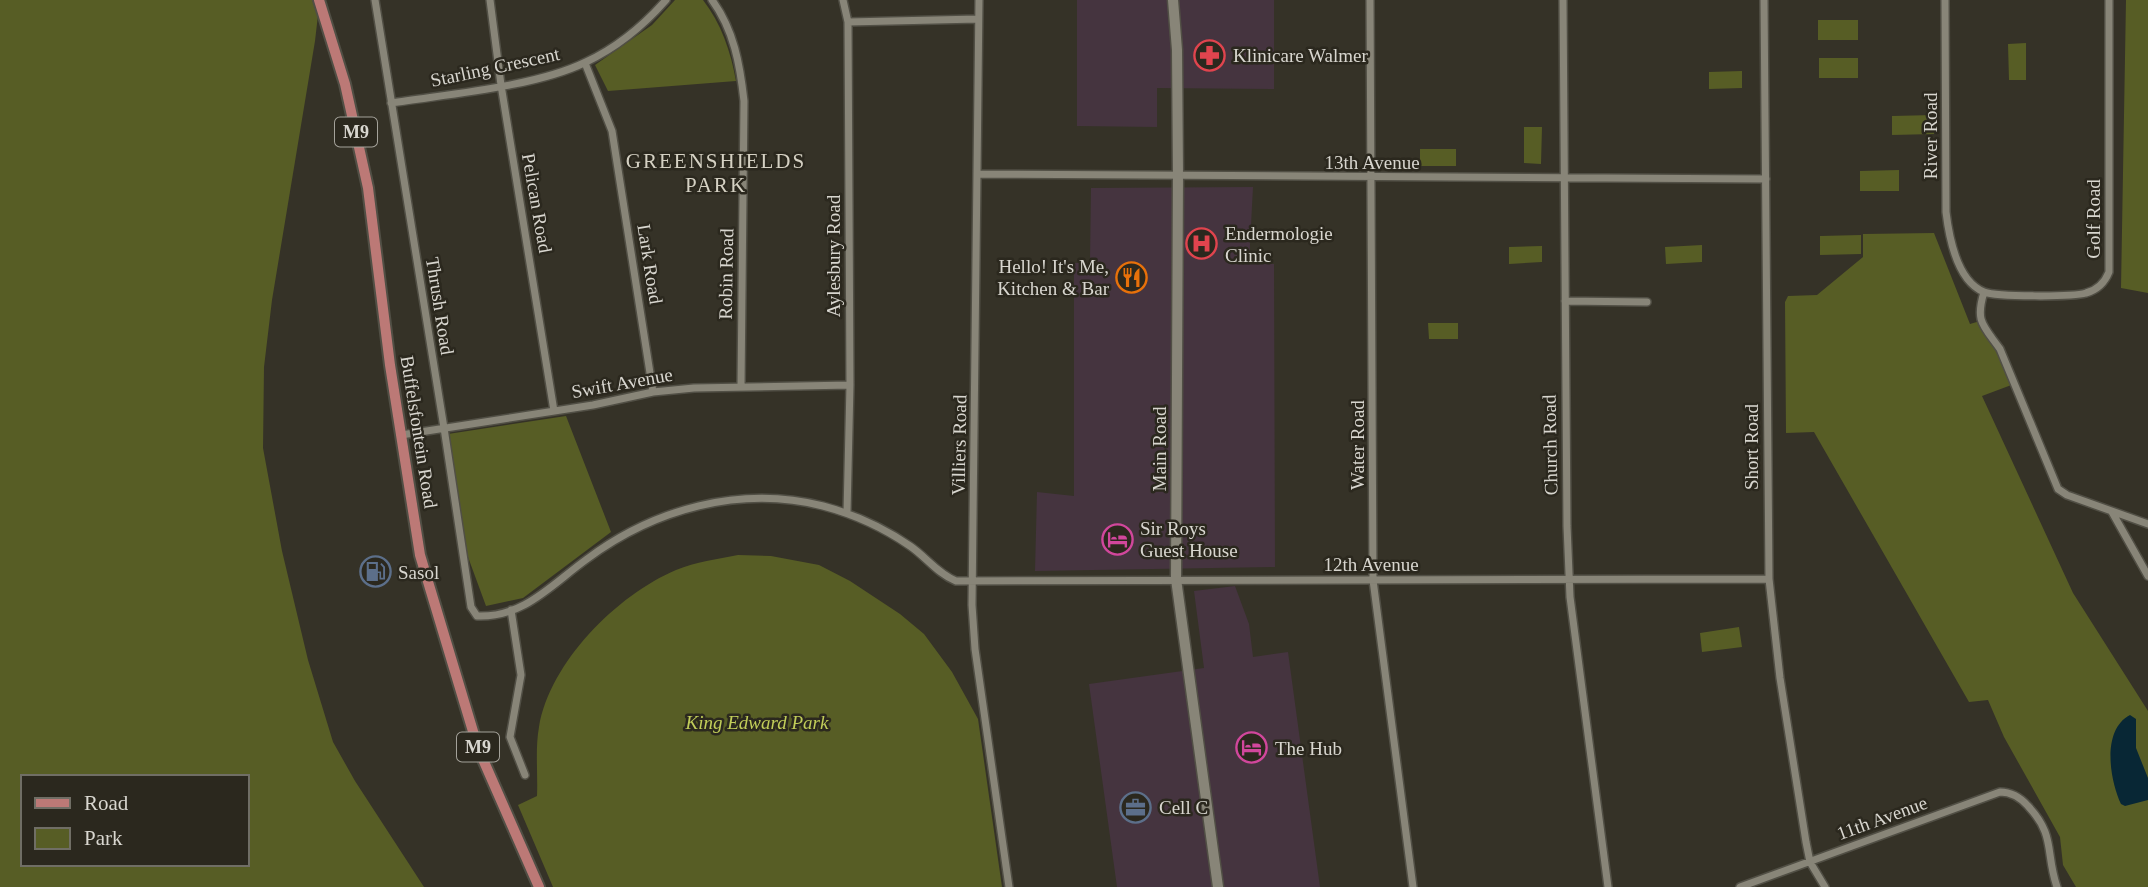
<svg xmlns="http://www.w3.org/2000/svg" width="2148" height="887" font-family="Georgia,serif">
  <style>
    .commercial { fill: #45343f }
    .green { fill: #575d25; fill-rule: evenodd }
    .water { fill: #082735 }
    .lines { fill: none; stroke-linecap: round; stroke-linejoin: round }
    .minor-casing { stroke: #514f45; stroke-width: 10 }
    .secondary-casing { stroke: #514f45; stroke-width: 13 }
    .primary-casing { stroke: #514f45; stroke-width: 14 }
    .minor { stroke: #888578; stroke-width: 7 }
    .secondary { stroke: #888578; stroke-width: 10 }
    .primary { stroke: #bc7976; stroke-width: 10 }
    .labels { text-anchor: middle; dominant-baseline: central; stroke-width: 5; stroke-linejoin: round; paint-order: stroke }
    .shield { fill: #2b281e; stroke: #a4a29a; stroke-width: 2 }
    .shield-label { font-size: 18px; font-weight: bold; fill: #d8d6cf }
    .poi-label { font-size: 19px; fill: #d8d6cf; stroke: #2b281e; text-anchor: start }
    .street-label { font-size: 19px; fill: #d8d6cf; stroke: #2b281e }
    .park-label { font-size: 19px; font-style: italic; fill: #c1cd59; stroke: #2b281e }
    .neighbourhood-label { font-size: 21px; letter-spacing: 2px; fill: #d5d1c3; stroke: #2b281e }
  </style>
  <rect width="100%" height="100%" fill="#353227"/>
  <path class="commercial" d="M 1077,0 L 1274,0 L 1274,89 L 1157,88 L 1157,127 L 1077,126 Z
    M 1253,187 L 1249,264 L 1274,264 L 1275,567 L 1035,571 L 1037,492 L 1074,496 L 1074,263 L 1090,263 L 1091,188 Z
    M 1235,586 L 1249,624 L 1253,657 L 1288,652 L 1320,887 L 1117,887 L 1089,684 L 1204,668 L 1194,591 Z"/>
  <path class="green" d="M 0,0 L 312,0 L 318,15 L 315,41 L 272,300 L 264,367 L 263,448 L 282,551 L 308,660 L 333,742 L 355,781 L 424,887 L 0,887 ZM 23,777 L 247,777 L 247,864 L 23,864 Z
    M 675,0 L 703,0 C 721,23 731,52 736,81 L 608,91 L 595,65 L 652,25 Z
    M 2126,0 L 2148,0 L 2148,293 L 2121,288 Z
    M 1818,20 L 1858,20 L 1858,40 L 1818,40 Z
    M 2026,43 L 2026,80 L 2009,80 L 2008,44 Z
    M 1819,58 L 1858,58 L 1858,78 L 1819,78 Z
    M 1742,71 L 1742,88 L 1709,89 L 1709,72 Z
    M 1934,115 L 1934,134 L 1892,135 L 1892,116 Z
    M 1524,127 L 1542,127 L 1541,164 L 1524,163 Z
    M 1420,149 L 1456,149 L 1456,166 L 1420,166 Z
    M 1899,170 L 1899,191 L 1860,191 L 1860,171 Z
    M 1934,233 L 1970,324 L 1980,321 L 1997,344 L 2014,384 L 1982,396 L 2073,593 L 2148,711 L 2148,887 L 2076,887 L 2063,865 L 2060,837 L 2004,737 L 1988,700 L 1969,702 L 1814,432 L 1786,433 L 1785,302 L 1788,296 L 1817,295 L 1863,257 L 1863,234 Z
    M 1861,235 L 1861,254 L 1820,255 L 1820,236 Z
    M 1702,245 L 1702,262 L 1666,264 L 1665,247 Z
    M 1542,246 L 1542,262 L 1509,264 L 1509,247 Z
    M 1428,323 L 1458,323 L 1458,339 L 1429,339 Z
    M 566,416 L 611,532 L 523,598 L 486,606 L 468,557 L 448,434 Z
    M 738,555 L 771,556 L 819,565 L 850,581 L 900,614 L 924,634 L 952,672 L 978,719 L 1002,887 L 553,887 L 518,805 L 537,796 C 538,774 535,749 539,727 C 550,662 617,595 676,570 C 696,562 717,559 738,555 Z
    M 1739,627 L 1742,647 L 1702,652 L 1700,633 Z"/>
  <path class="water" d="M 2130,715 L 2136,719 L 2136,748 L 2148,778 L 2148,800 L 2125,806 L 2121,804 C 2110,781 2101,730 2130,715 Z"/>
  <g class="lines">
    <defs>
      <path id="minor" d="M 375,0 L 444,428 L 471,607 L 477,616 C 524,618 552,584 587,559 C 654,509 740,485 823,506 C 853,514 884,528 910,546 C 925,556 938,574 956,581 L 1769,579
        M 490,0 L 501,85 L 554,411
        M 712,0 C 734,30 740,65 744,101 L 741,386
        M 843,0 L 848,22 L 850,385 L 847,513
        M 979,0 L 972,605 L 975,649 L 1009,887
        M 1370,0 L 1373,580 L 1413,887
        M 1563,0 L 1567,526 L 1570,597 L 1608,887
        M 1764,0 L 1769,579 L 1780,678 L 1806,842 L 1810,862 L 1825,887
        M 1945,0 L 1946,212 C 1949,237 1957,281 1984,292 C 1997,297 2073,297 2086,293 C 2097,290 2105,282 2109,272 L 2109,0
        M 848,22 L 978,19
        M 585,63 L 612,131 L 653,392
        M 391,103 C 448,94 535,87 586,62 C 616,48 644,25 666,0
        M 978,174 L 1766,179
        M 1984,292 C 1975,322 1983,325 2000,349 L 2058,489 L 2067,495 L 2148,524
        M 1565,301 L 1647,302
        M 401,435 L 593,405 L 653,392 L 694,388 L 850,385
        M 2112,512 L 2148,576
        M 511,610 L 521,675 L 510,737 L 525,775
        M 1740,887 L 2000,792 C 2012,792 2020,797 2028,806 C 2056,836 2045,852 2057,887"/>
      <path id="secondary" d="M 1173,0 L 1177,50 L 1178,175 L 1176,579 L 1218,887"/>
      <path id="primary" d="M 319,0 L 345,84 L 368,188 L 390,365 L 420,555 L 478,748 L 539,887"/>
    </defs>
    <use href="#minor" class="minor-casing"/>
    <use href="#secondary" class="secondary-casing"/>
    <use href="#primary" class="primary-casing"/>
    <use href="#minor" class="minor"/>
    <use href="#secondary" class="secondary"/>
    <use href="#primary" class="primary"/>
  </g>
  <defs>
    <symbol id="pharmacy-ring" viewBox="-11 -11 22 22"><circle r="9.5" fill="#2b281e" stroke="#e0444e" stroke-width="1.5"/><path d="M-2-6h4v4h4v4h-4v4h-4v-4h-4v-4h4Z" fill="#e0444e"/></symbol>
    <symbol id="hospital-ring" viewBox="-11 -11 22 22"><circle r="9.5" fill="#2b281e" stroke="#e0444e" stroke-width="1.5"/><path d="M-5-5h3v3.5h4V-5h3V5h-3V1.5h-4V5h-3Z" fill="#e0444e"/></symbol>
    <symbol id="restaurant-ring" viewBox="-11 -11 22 22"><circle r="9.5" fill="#2b281e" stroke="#e8710a" stroke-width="1.5"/><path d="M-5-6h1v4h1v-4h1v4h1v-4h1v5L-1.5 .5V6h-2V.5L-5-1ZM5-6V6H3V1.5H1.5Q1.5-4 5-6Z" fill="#e8710a"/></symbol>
    <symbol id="hotel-ring" viewBox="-11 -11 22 22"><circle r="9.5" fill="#2b281e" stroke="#d1479c" stroke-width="1.5"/><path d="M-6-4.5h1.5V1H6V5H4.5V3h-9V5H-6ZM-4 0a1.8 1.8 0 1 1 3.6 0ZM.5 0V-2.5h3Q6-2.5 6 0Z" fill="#d1479c"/></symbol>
    <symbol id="fuel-ring" viewBox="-11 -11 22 22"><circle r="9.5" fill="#2b281e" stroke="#5c6f8a" stroke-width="1.5"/><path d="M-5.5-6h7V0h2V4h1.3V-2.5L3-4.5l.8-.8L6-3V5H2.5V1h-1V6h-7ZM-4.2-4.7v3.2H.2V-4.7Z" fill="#5c6f8a"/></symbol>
    <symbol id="office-ring" viewBox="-11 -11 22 22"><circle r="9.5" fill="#2b281e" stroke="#5c6f8a" stroke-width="1.5"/><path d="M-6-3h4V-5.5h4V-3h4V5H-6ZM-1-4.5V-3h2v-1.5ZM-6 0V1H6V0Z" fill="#5c6f8a"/></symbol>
  </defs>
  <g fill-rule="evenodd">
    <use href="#pharmacy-ring" x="1192" y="38" width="35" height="35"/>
    <use href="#hospital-ring" x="1184" y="226" width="35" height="35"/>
    <use href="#restaurant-ring" x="1114" y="260" width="35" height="35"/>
    <use href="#hotel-ring" x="1100" y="522" width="35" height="35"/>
    <use href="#fuel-ring" x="358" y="554" width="35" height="35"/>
    <use href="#hotel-ring" x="1234" y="730" width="35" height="35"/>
    <use href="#office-ring" x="1118" y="790" width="35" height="35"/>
  </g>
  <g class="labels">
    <g class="shield">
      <rect x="335" y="117.5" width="42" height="29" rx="5"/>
      <rect x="457" y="732.5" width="42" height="29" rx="5"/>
    </g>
    <g class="shield-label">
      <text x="356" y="132">M9</text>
      <text x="478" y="747">M9</text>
    </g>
    <g class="poi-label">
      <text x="1233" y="55">Klinicare Walmer</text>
      <text x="1225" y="233">Endermologie<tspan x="1225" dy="22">Clinic</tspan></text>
      <text x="1109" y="266" text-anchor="end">Hello! It's Me,<tspan x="1109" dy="22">Kitchen &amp; Bar</tspan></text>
      <text x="1140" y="528">Sir Roys<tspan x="1140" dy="22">Guest House</tspan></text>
      <text x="398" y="572">Sasol</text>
      <text x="1275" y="748">The Hub</text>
      <text x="1159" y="807">Cell C</text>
    </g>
    <g class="street-label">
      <text transform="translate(495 67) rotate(-12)">Starling Crescent</text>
      <text transform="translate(1930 136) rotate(-90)">River Road</text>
      <text x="1372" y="162">13th Avenue</text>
      <text transform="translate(537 203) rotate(80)">Pelican Road</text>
      <text transform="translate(2093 219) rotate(-90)">Golf Road</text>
      <text transform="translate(833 256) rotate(-90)">Aylesbury Road</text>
      <text transform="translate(650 264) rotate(81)">Lark Road</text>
      <text transform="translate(726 274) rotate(-89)">Robin Road</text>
      <text transform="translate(440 306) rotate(81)">Thrush Road</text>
      <text transform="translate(622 383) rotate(-10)">Swift Avenue</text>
      <text transform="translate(419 432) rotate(81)">Buffelsfontein Road</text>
      <text transform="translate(959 445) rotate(-89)">Villiers Road</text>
      <text transform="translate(1357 445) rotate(-90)">Water Road</text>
      <text transform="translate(1550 445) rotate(-91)">Church Road</text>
      <text transform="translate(1751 447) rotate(-90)">Short Road</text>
      <text transform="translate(1159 449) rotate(-90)">Main Road</text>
      <text x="1371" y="564">12th Avenue</text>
      <text transform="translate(1882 818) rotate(-20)">11th Avenue</text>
    </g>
    <g class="park-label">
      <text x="757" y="722">King Edward Park</text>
    </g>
    <g class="neighbourhood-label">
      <text x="716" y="161">GREENSHIELDS<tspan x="716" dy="24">PARK</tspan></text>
    </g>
  </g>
  <rect x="21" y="775" width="228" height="91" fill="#2b281e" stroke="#706e65" stroke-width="2"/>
  <rect x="35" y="798" width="35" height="10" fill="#bc7976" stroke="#706e65" stroke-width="2"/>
  <text x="84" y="810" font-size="21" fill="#d8d6cf">Road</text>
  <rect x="35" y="828" width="35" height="21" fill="#575d25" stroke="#706e65" stroke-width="2"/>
  <text x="84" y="845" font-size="21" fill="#d8d6cf">Park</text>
</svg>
